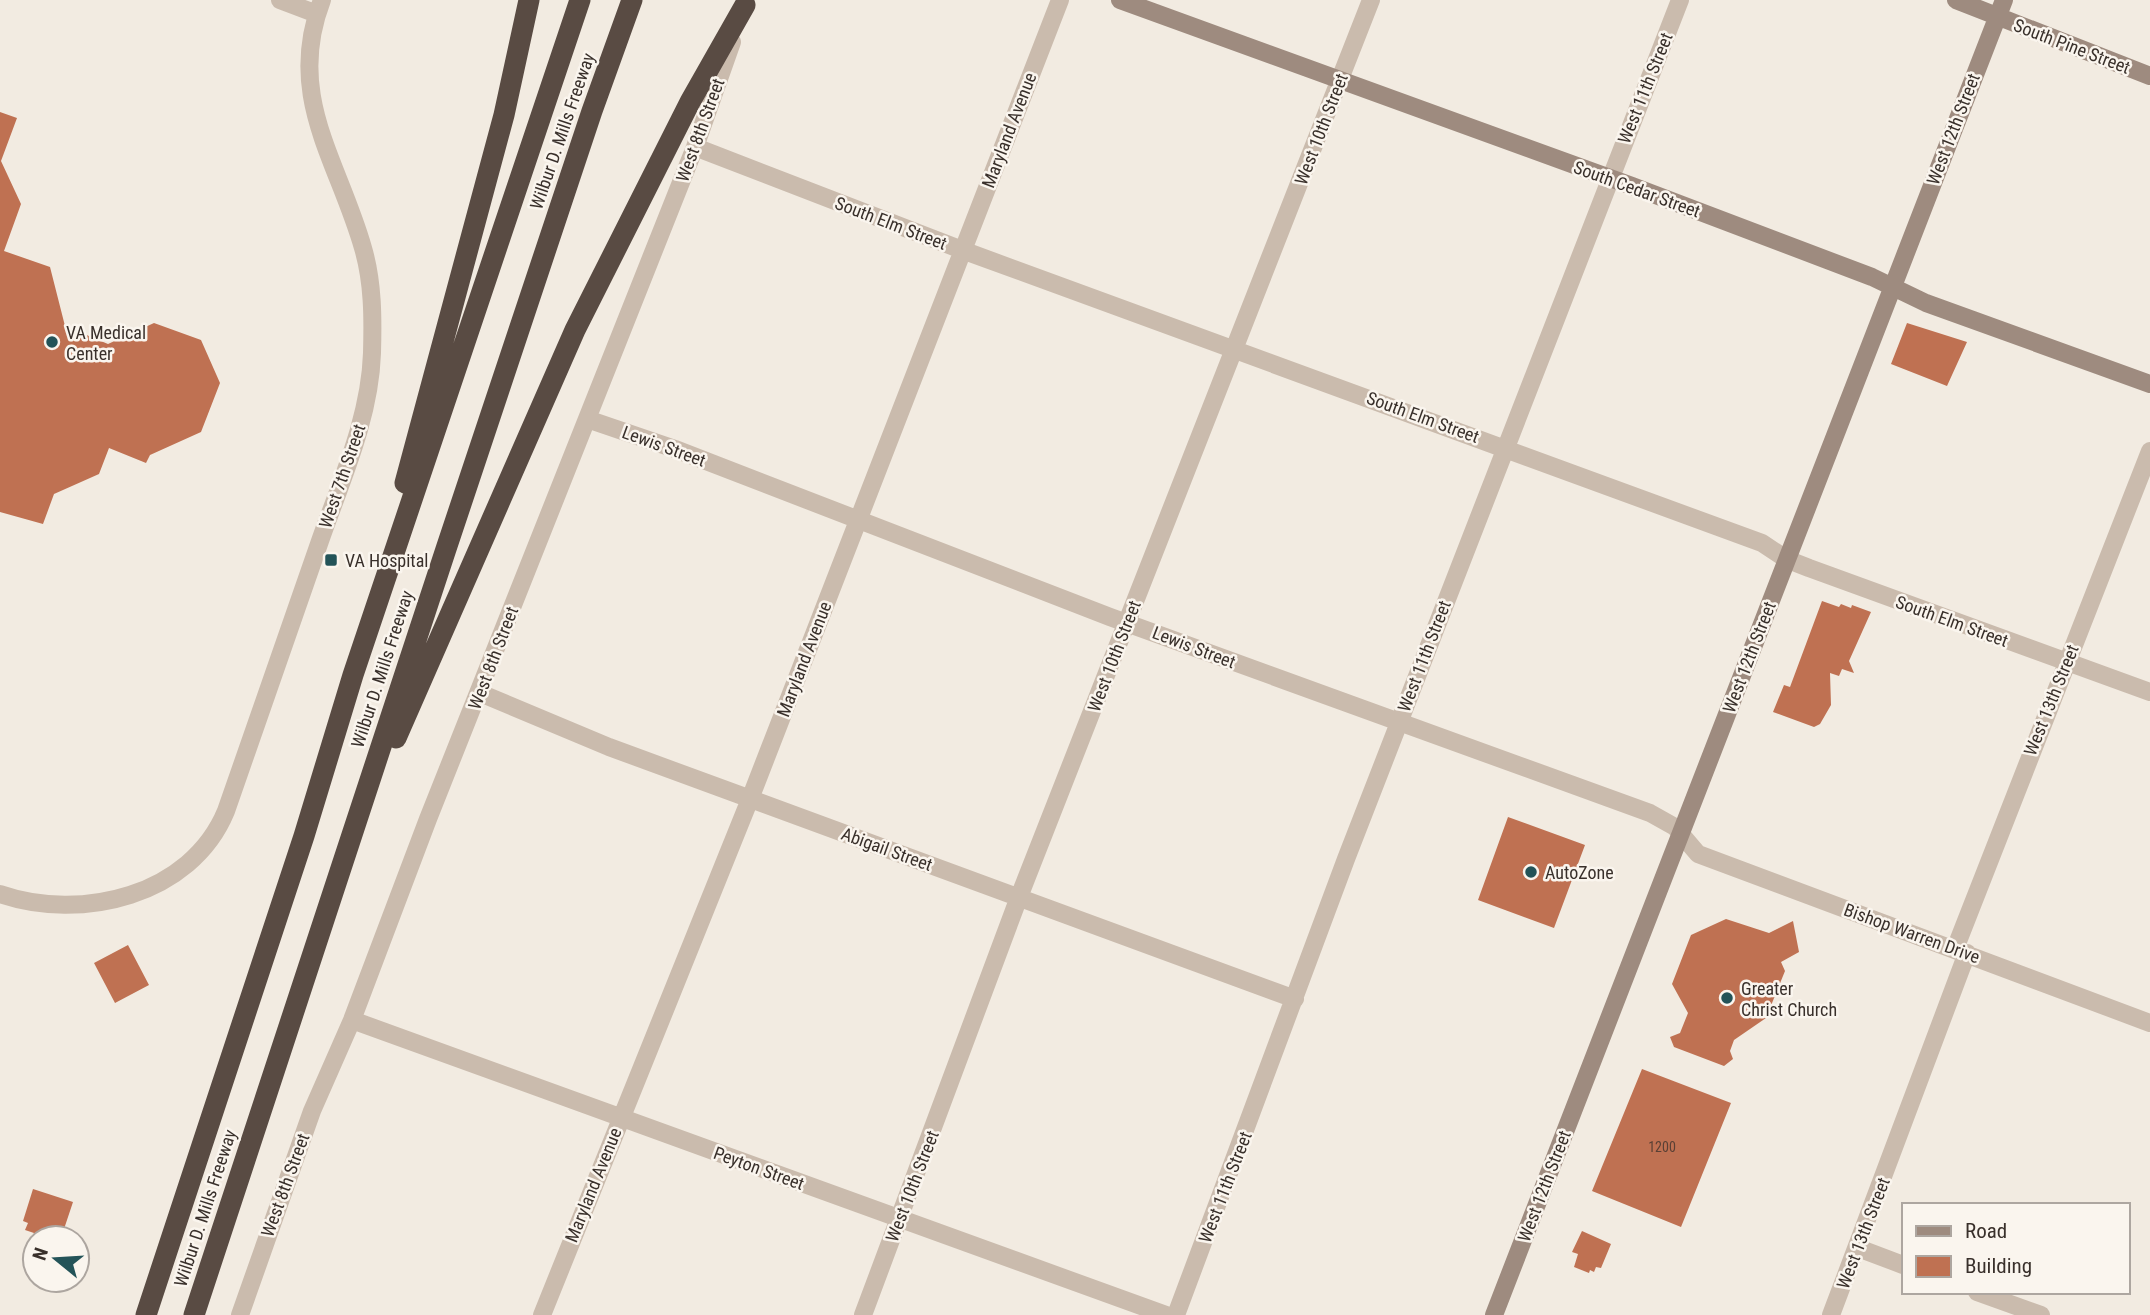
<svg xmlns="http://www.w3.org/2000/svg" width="2150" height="1315" font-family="'Roboto Condensed',sans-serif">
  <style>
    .building { fill: #bf7152 }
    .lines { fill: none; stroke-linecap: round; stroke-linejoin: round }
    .minor { stroke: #cabbad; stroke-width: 18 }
    .secondary { stroke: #9e8b7f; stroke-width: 18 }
    .motorway { stroke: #594b43; stroke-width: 21 }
    .poi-dot { fill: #235358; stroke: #faf5ee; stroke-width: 2.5 }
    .labels { text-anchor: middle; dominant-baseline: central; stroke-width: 5; stroke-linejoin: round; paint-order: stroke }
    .number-label { font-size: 14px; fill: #5a4035 }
    .street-label { font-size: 18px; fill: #39302b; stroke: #faf5ee }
    .poi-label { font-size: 18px; fill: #39302b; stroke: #faf5ee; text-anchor: start }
  </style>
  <rect width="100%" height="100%" fill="#f2ebe1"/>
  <path class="building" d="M 0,112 L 17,118 L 1,161 L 21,204 L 4,251 L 50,267 L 65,326 L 108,344 L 154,323 L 201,340 L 220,383 L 201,432 L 150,455 L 146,463 L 109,448 L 99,474 L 54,494 L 43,524 L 0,512 Z
    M 1907,323 L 1967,342 L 1947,386 L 1891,364 Z
    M 1822,601 L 1839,607 L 1841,604 L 1851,608 L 1852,605 L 1871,612 L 1849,661 L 1854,673 L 1842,669 L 1839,676 L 1830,673 L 1831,705 L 1820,724 L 1814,727 L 1773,712 L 1784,685 L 1790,687 Z
    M 1508,817 L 1585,845 L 1554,928 L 1478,900 Z
    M 1726,919 L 1769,933 L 1793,921 L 1799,952 L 1781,962 L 1785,971 L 1766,1018 L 1734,1040 L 1730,1051 L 1733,1059 L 1724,1066 L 1674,1047 L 1670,1037 L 1680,1033 L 1688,1013 L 1672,984 L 1691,935 Z
    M 128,945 L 149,985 L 115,1003 L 94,963 Z
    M 1642,1069 L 1731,1103 L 1681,1227 L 1592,1191 Z
    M 33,1189 L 73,1202 L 61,1238 L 32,1238 L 34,1233 L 25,1230 L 28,1223 L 23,1221 Z
    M 1582,1231 L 1611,1244 L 1601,1268 L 1596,1267 L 1594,1272 L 1590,1270 L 1589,1273 L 1574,1267 L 1578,1254 L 1572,1252 Z"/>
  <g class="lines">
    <path class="minor" d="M 280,0 L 317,14
      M 695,147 L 962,250 L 1762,543 L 1786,559 L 1809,568 L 2150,692
      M 587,419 L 675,449 L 1110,617 L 1650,813 L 1675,827 L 1698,854 L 2150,1023
      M 480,693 L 609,747 L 1295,999
      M 0,894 C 81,922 191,896 226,811 C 258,721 289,631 320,541 C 341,481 370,418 372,353 C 373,318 373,282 363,248 C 338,160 285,96 322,0
      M 1955,949 L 2150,451
      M 352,1020 L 1166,1315
      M 1858,1248 L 1903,1265
      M 1977,1292 L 2041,1315
      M 240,1315 L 312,1111 L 352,1020 L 428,819 L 695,147 L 732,42
      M 542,1315 L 750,799 L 1060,0
      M 863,1315 L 1019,897 L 1371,0
      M 1176,1315 L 1346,859 L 1680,0
      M 1831,1315 L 1967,953"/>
    <path class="secondary" d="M 1120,0 L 1632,186 L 1872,277 L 1926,303 L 2150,384
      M 1956,0 L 2150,76
      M 1494,1315 L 2004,0"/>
    <path class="motorway" d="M 405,483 L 504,115 L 529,0
      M 396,738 L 575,330 L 690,102 L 745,5
      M 146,1315 L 304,836 L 353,675 L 580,0
      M 194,1315 L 446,549 L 592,111 L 632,0"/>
  </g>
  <g class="poi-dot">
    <circle cx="52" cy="342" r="7"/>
    <rect x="324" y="553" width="14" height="14" rx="3.5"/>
    <circle cx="1531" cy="872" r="7"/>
    <circle cx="1727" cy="998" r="7"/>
  </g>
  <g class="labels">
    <g class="number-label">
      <text x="1662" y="1147">1200</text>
    </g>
    <g class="street-label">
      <text transform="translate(2072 46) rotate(21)">South Pine Street</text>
      <text transform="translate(1645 88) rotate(-68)">West 11th Street</text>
      <text transform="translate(1321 129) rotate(-69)">West 10th Street</text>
      <text transform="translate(1953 129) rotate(-69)">West 12th Street</text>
      <text transform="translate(700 130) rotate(-70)">West 8th Street</text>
      <text transform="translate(1009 130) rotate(-69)">Maryland Avenue</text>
      <text transform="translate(562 131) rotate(-71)">Wilbur D. Mills Freeway</text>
      <text transform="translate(1637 189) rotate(20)">South Cedar Street</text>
      <text transform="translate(891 223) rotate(21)">South Elm Street</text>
      <text transform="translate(1423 417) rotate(20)">South Elm Street</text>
      <text transform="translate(664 446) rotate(20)">Lewis Street</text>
      <text transform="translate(342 476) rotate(-71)">West 7th Street</text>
      <text transform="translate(1952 621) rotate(20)">South Elm Street</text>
      <text transform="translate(1194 647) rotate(21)">Lewis Street</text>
      <text transform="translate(1114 656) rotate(-69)">West 10th Street</text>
      <text transform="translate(1424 656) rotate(-69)">West 11th Street</text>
      <text transform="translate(1749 657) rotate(-69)">West 12th Street</text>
      <text transform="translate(493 658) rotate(-69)">West 8th Street</text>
      <text transform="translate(804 659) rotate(-69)">Maryland Avenue</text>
      <text transform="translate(382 669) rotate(-72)">Wilbur D. Mills Freeway</text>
      <text transform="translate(2051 700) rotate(-68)">West 13th Street</text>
      <text transform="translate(887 849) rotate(20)">Abigail Street</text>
      <text transform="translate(1912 933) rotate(20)">Bishop Warren Drive</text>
      <text transform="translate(759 1168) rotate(20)">Peyton Street</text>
      <text transform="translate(285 1185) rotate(-70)">West 8th Street</text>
      <text transform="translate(593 1185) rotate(-68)">Maryland Avenue</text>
      <text transform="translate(912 1186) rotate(-69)">West 10th Street</text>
      <text transform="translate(1544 1186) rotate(-69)">West 12th Street</text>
      <text transform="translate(1225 1187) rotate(-69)">West 11th Street</text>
      <text transform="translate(205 1208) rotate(-72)">Wilbur D. Mills Freeway</text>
      <text transform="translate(1863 1233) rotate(-69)">West 13th Street</text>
    </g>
    <g class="poi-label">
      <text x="66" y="332">VA Medical<tspan x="66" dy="21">Center</tspan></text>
      <text x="345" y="560">VA Hospital</text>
      <text x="1545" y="872">AutoZone</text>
      <text x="1741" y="988">Greater<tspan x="1741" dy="21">Christ Church</tspan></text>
    </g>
  </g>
  <rect x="1902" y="1203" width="228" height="91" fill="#faf5ee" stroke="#ada6a0" stroke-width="2"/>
  <rect x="1916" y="1226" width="35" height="10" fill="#9e8b7f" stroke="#ada6a0" stroke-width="2"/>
  <text x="1965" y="1238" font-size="21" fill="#39302b">Road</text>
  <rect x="1916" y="1256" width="35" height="21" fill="#bf7152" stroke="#ada6a0" stroke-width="2"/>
  <text x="1965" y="1273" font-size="21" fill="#39302b">Building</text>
  <g transform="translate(56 1259) rotate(288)"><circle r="33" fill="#faf5ee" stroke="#ada6a0" stroke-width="2"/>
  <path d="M0-5L12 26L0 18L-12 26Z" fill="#235358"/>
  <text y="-10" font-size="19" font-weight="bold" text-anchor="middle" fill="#39302b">N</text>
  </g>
</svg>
